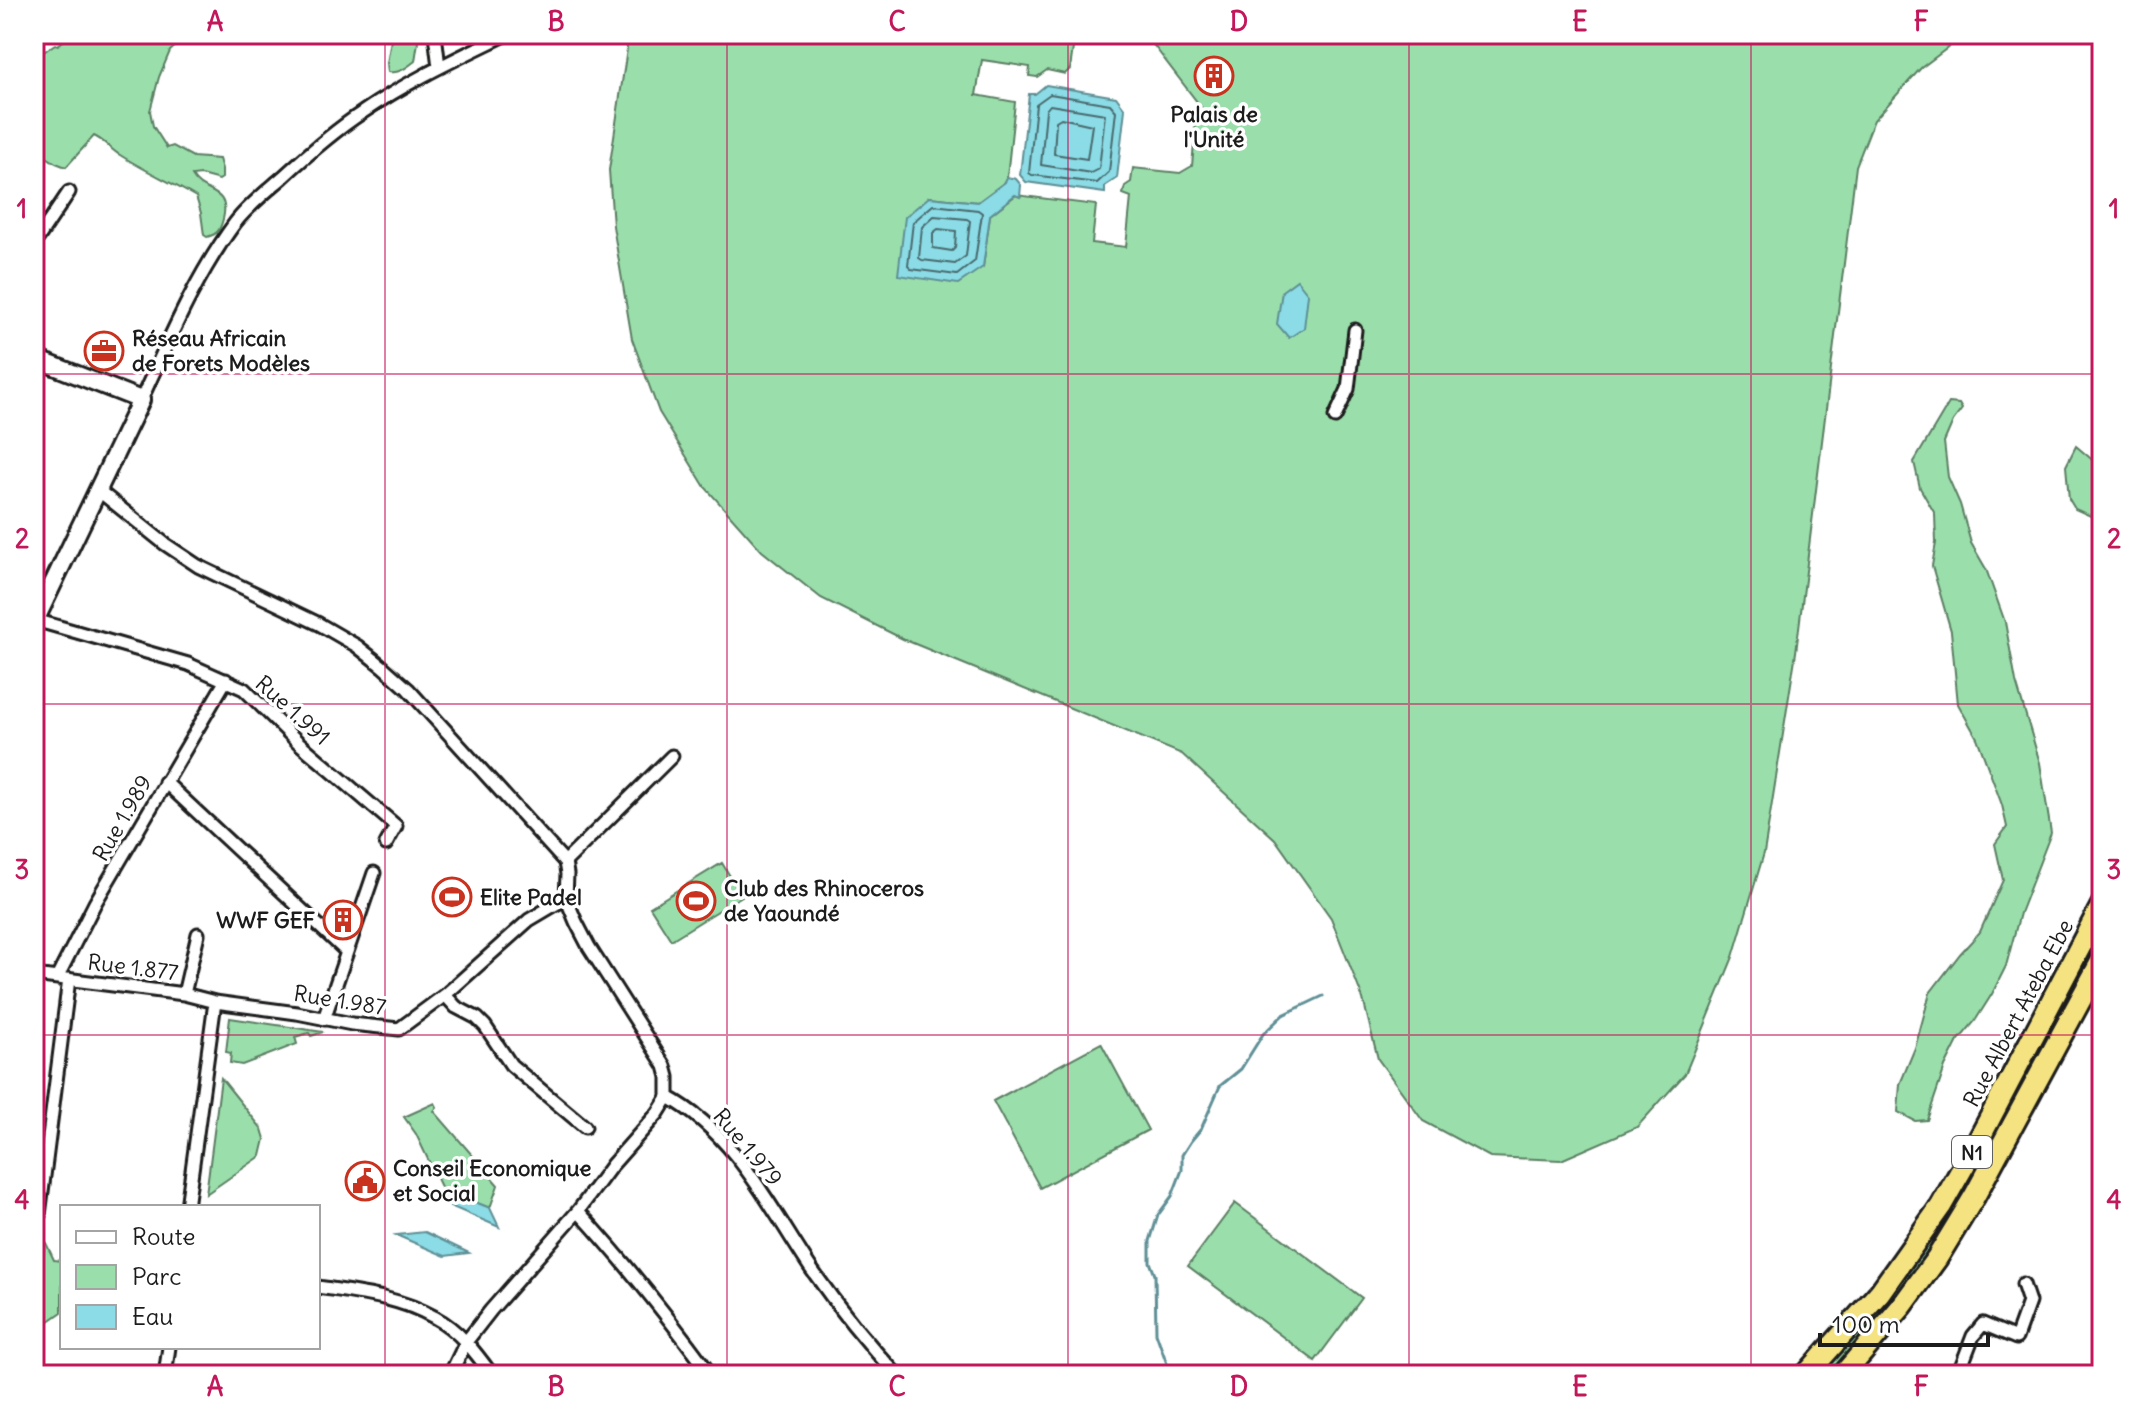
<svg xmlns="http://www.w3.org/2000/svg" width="2136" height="1409" font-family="Delius,sans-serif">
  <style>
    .green { fill: #9adfab; stroke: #5b7e64; stroke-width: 2 }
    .water { fill: #8bdce6; stroke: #5f8f95; stroke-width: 2 }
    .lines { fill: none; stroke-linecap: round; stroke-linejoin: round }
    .shore { stroke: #48696d; stroke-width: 2 }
    .stream { stroke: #5f8f95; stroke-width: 3 }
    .street-casing { stroke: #1c1c1c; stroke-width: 17 }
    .secondary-casing { stroke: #1c1c1c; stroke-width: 22 }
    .highway-casing { stroke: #1c1c1c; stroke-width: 26 }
    .street { stroke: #fff; stroke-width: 11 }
    .secondary { stroke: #fff; stroke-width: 16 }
    .highway { stroke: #f5e382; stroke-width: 20 }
    .grid { fill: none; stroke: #c2185b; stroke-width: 2; stroke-opacity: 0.55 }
    .labels { text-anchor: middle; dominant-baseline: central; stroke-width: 7; stroke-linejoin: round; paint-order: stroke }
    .shield { fill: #fff; stroke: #606060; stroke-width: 2 }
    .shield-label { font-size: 20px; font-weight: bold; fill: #1c1c1c }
    .poi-label { font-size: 22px; font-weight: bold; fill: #1c1c1c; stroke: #fff; text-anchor: start }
    .street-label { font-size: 22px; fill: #1c1c1c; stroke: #fff }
    .neatline { fill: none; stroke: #c2185b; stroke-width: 3 }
    .grid-label { font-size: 26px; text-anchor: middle; font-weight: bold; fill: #c2185b }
  </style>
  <rect width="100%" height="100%" fill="#fff"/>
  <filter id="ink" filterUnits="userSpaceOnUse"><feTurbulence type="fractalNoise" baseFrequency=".0125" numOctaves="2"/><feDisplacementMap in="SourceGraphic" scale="16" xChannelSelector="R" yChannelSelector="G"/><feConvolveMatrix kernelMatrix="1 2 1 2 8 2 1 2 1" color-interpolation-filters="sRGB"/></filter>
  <g filter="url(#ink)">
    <path class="green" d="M 72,34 L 189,34 L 170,51 L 159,77 L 150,111 L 153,126 L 167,148 L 173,146 L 193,157 L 219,159 L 222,169 L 222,178 L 219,180 L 201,175 L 192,176 C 202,195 231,187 223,219 C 220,230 218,234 207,237 L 204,235 L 201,213 L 196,197 C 171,182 145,171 120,155 C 110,149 105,141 94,136 L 66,167 L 56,163 L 34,149 L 34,111 L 37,105 L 43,101 L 43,96 L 34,88 L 34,55 L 42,53 L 55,44 L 58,45 Z
      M 392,34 L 417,34 L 418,42 L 415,61 C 406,68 399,74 388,72 L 387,63 Z
      M 626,34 L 1075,34 L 1070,69 L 1065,74 L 1047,70 L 1037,77 L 1029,76 L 1030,67 L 982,60 L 976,95 L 1015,102 L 1007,177 L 1005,182 L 978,202 L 929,197 L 983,267 L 990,215 L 1016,195 L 1096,205 L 1092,243 L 1126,247 L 1131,197 L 1123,194 L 1125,186 L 1131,182 L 1133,168 L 1180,173 L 1192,166 L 1196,121 L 1204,111 L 1145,34 L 1292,34 L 1297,41 L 1306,34 L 1966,34 L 1921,68 L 1874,120 L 1856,166 L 1796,652 L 1764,853 L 1733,957 L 1685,1074 L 1637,1127 L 1561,1160 L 1490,1157 L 1423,1121 L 1378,1059 L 1363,999 L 1331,918 L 1275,839 L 1182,754 L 903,639 L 821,598 L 762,551 L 705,487 L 659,412 L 632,339 L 613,226 L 609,170 L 627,49 Z
      M 1949,403 L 1959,404 L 1962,409 L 1953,421 L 1944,442 L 1948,477 L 1960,504 L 1971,543 L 1986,569 L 2005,622 L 2016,682 L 2040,763 L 2051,833 L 2020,913 L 2006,966 L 1992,994 L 1975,1021 L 1958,1041 L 1945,1067 L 1927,1120 L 1915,1121 L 1898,1112 L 1900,1084 L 1915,1048 L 1930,993 L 1960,954 L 1980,932 L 2003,880 L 1995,844 L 2007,827 L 2002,805 L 1977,738 L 1958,704 L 1951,631 L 1932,566 L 1936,543 L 1935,514 L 1920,488 L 1914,462 Z
      M 2076,446 L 2102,468 L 2102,518 L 2095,518 L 2075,509 L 2069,499 L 2066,466 Z
      M 722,863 L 742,896 L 671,940 L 650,907 Z
      M 2102,917 L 2102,944 L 2048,1051 L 1935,1251 L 1865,1340 L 1833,1375 L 1816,1375 L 1857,1331 Z
      M 230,1018 L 323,1032 L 311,1036 L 309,1033 L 295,1037 L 297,1044 L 242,1065 L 230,1063 L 231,1053 L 226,1052 Z
      M 1101,1043 L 1148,1130 L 1040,1188 L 993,1101 Z
      M 221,1078 L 262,1129 L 265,1139 L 261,1156 L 206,1194 Z
      M 435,1103 L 437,1107 L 434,1111 L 498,1185 L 490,1208 L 442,1189 L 416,1134 L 404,1117 Z
      M 1235,1203 L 1362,1298 L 1315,1361 L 1188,1266 Z
      M 45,1241 L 54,1260 L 62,1261 L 62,1312 L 42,1326 L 34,1325 L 34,1284 L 40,1279 Z"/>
    <path class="water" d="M 1046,85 L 1116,97 L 1125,109 L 1117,178 L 1105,186 L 1105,193 L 1026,182 L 1020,175 L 1029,94 L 1035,94 Z
      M 1007,177 L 1016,179 L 1021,185 L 1020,197 L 1015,195 L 990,215 L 983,267 L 958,284 L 898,275 L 905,217 L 929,197 L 978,202 L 1005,182 Z
      M 1297,280 L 1308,294 L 1304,328 L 1289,338 L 1277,324 L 1282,291 Z
      M 442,1189 L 490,1208 L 499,1227 L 450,1206 Z
      M 425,1232 L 469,1253 L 445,1256 L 396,1235 Z"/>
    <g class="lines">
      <path class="shore" d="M 1050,94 L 1110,104 L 1116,111 L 1109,172 L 1097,183 L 1032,175 L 1029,173 L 1036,104 Z
        M 1050,105 L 1105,114 L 1099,169 L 1091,173 L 1041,165 L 1046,110 Z
        M 1061,118 L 1092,125 L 1087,159 L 1054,154 L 1056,121 Z
        M 933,205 L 978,210 L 982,213 L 975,261 L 957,275 L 911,269 L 908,266 L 913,222 Z
        M 934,216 L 967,219 L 970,221 L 966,256 L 955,264 L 922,260 L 919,258 L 922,227 Z
        M 938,229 L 956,231 L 955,248 L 952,251 L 933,248 L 933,233 Z"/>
      <path class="stream" d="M 1171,1375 L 1156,1333 L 1155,1275 L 1150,1262 L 1150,1241 L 1158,1215 L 1172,1196 L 1182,1170 L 1182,1155 L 1191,1141 L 1201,1129 L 1220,1086 L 1241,1069 L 1263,1034 L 1283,1015 L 1323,996"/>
      <defs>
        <path id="street" d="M 435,34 L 439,67
          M 34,244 L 69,192
          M 141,400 C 169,340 195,277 235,223 C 248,206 267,191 283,177 C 309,153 334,131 363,112 C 408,81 458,58 507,34
          M 1335,417 L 1348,389 L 1355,330
          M 98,490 L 165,544 L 198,566 L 319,624 L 357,646 L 382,666 L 408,689 L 565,862 L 567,874 L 566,898 L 576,922 L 589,947 L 665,1066 L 668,1077 L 668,1097
          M 35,620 L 188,664 L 244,689 L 299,743 L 396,826 L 386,844
          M 165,782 L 347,952
          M 565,862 L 672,756
          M 34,975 L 184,994 L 215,1002 L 297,1013 L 352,1024 L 399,1029 L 445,995 L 529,920 L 566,898
          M 57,978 L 95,903 L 226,680
          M 184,994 L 198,934
          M 445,995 L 456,1007 L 477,1018 L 485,1026 L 511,1065 L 585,1127
          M 324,1019 L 374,873
          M 668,1097 C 735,1133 771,1209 812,1270 C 838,1307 866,1342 897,1375
          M 187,1207 L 215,1002
          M 578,1211 C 626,1263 669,1318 711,1375
          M 34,1255 L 69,979
          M 318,1287 C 357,1293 399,1297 434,1317 C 459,1330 476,1353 492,1375
          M 165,1375 L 169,1347
          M 450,1375 L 466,1342 L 491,1310 L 578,1211 L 612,1165 L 658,1113 L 668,1097
          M 1958,1375 L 1973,1336 L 1983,1324 L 2016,1338 L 2029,1302 L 2023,1284"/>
        <path id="secondary" d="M 34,358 L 141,400 L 34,623"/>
        <path id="highway" d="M 1806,1375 L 1880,1292 L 1941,1206 L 1978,1141 L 2102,905
          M 1843,1375 L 1902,1306 L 1937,1258 L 1974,1197 L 2102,960"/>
      </defs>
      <use href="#street" class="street-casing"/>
      <use href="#secondary" class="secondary-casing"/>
      <use href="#highway" class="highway-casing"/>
      <use href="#street" class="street"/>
      <use href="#secondary" class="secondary"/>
      <use href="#highway" class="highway"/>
    </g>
  </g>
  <path class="grid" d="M 385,34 L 385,1375M 727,34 L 727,1375M 1068,34 L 1068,1375M 1409,34 L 1409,1375M 1751,34 L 1751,1375M 34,374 L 2102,374M 34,704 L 2102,704M 34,1035 L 2102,1035"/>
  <defs>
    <symbol id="building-ring" viewBox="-11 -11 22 22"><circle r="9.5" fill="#fff" stroke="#c8321e" stroke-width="1.5"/><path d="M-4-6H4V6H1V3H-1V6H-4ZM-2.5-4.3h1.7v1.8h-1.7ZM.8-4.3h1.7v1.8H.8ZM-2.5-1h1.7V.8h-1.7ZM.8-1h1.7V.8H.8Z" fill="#c8321e"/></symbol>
    <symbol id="office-ring" viewBox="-11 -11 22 22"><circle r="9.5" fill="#fff" stroke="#c8321e" stroke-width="1.5"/><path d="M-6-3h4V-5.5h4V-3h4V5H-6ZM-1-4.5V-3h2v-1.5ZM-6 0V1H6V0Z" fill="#c8321e"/></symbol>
    <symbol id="stadium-ring" viewBox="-11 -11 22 22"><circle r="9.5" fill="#fff" stroke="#c8321e" stroke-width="1.5"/><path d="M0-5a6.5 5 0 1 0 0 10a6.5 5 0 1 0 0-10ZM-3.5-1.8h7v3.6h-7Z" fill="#c8321e"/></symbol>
    <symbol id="civic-ring" viewBox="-11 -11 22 22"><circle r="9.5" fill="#fff" stroke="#c8321e" stroke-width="1.5"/><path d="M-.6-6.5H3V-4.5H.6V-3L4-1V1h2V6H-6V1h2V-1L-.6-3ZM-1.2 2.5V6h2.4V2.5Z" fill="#c8321e"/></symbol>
  </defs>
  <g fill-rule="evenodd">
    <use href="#building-ring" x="1192" y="54" width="44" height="44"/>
    <use href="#office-ring" x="82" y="329" width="44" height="44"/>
    <use href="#stadium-ring" x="430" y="875" width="44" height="44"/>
    <use href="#stadium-ring" x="674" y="879" width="44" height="44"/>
    <use href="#building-ring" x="321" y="898" width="44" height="44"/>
    <use href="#civic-ring" x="343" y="1159" width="44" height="44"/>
  </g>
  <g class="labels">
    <rect class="shield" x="1952" y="1136" width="40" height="32" rx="6"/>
    <g class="shield-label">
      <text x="1972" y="1152">N1</text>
    </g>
    <g class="poi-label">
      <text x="1214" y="114" text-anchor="middle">Palais de<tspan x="1214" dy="25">l'Unité</tspan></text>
      <text x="132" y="338">Réseau Africain<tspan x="132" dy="25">de Forets Modèles</tspan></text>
      <text x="724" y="888">Club des Rhinoceros<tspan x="724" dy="25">de Yaoundé</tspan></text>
      <text x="480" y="897">Elite Padel</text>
      <text x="315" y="920" text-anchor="end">WWF GEF</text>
      <text x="393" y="1168">Conseil Economique<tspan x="393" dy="25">et Social</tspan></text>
    </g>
    <g class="street-label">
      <text transform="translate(293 710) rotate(42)">Rue 1.991</text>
      <text transform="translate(122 818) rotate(-60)">Rue 1.989</text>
      <text transform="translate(133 967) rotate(7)">Rue 1.877</text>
      <text transform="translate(340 1000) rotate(9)">Rue 1.987</text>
      <text transform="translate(2018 1013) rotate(-62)">Rue Albert Ateba Ebe</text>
      <text transform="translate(748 1147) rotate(50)">Rue 1.979</text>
    </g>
  </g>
  <rect width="2136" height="1409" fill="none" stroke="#fff" stroke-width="88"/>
  <rect x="60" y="1205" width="260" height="144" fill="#ffffff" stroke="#a4a4a4" stroke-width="2"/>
  <rect x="76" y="1231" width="40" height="12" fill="#ffffff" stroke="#a4a4a4" stroke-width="2"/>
  <text x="132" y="1245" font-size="24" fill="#1c1c1c">Route</text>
  <rect x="76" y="1265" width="40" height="24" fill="#9adfab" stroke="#a4a4a4" stroke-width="2"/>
  <text x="132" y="1285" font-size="24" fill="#1c1c1c">Parc</text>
  <rect x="76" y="1305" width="40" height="24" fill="#8bdce6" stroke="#a4a4a4" stroke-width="2"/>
  <text x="132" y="1325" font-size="24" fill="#1c1c1c">Eau</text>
  <path d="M1820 1333v12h168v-12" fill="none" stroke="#1c1c1c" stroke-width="4"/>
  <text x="1832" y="1333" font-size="24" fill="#1c1c1c" stroke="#ffffff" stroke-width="6" paint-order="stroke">100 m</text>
  <rect x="44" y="44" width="2048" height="1321" class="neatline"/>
  <g class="grid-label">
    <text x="215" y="31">A</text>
    <text x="556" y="31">B</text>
    <text x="897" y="31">C</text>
    <text x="1239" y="31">D</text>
    <text x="1580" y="31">E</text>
    <text x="1921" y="31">F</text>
    <text x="22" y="218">1</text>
    <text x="2114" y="218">1</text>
    <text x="22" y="548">2</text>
    <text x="2114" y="548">2</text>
    <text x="22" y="879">3</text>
    <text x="2114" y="879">3</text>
    <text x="22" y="1209">4</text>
    <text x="2114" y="1209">4</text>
    <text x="215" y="1396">A</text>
    <text x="556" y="1396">B</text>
    <text x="897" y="1396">C</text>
    <text x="1239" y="1396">D</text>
    <text x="1580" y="1396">E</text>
    <text x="1921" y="1396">F</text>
  </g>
</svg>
